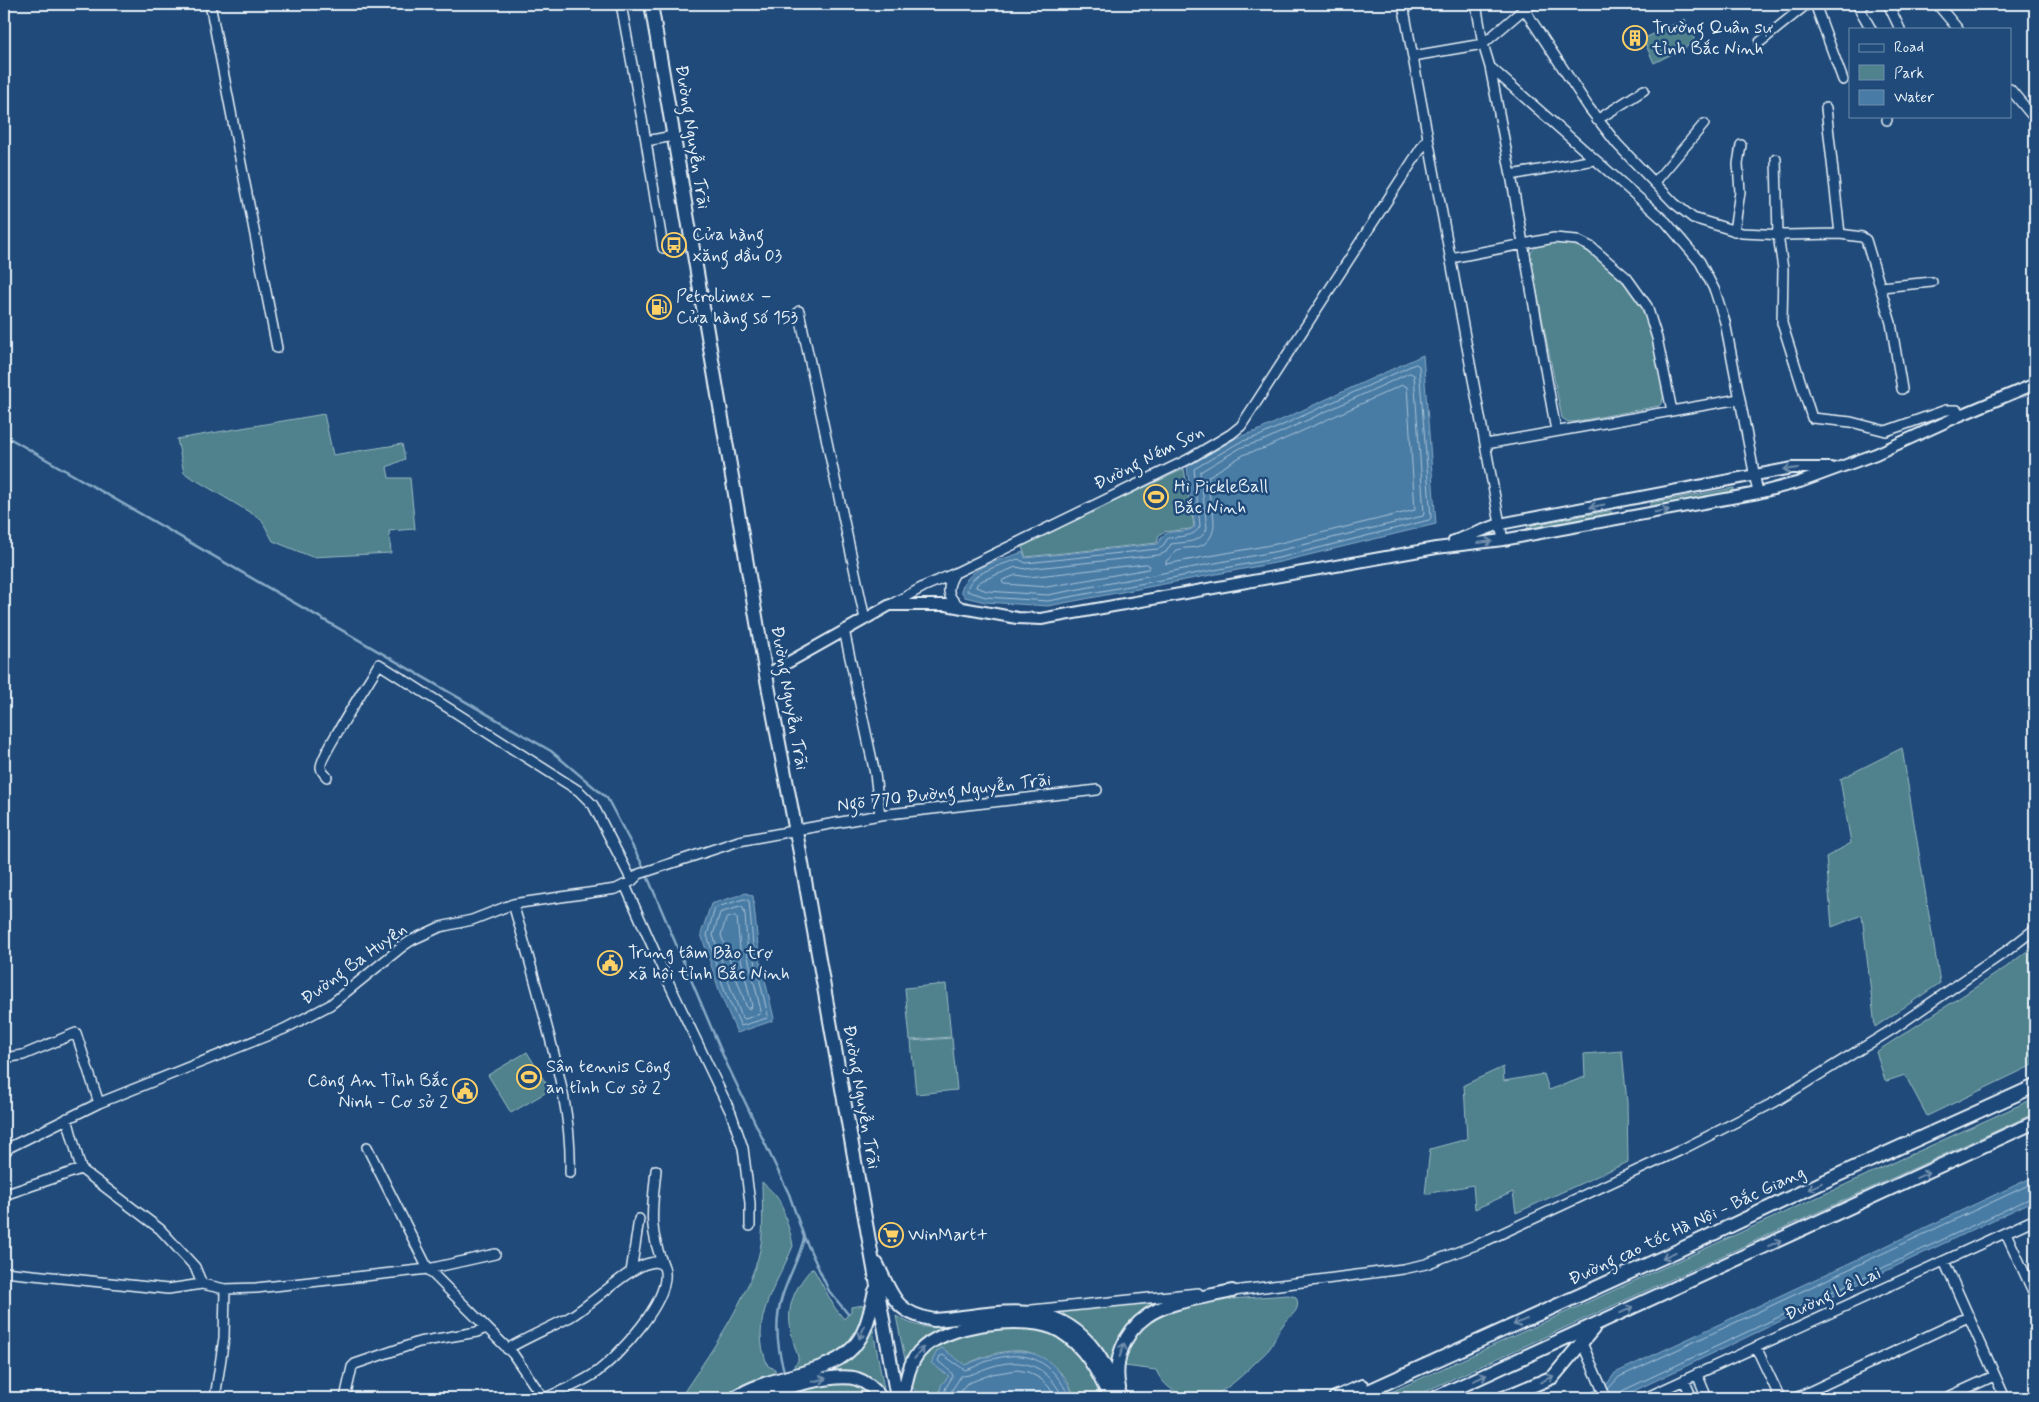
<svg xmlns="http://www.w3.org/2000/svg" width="2039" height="1402" font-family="Mynerve,sans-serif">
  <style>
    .green { fill: #50828d; stroke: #9cbac2 }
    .water { fill: #487ba5; stroke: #88aac6 }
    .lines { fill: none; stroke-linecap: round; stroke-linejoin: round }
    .shore { stroke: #a8c2d7; stroke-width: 1 }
    .stream { stroke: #88aac6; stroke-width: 2.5 }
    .minor-casing { stroke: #e8f1f8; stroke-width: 12 }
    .major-casing { stroke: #e8f1f8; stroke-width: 14 }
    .highway-casing { stroke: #e8f1f8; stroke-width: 16 }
    .minor { stroke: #1f4a7a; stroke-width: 9 }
    .major { stroke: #1f4a7a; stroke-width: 10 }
    .highway { stroke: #1f4a7a; stroke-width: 12 }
    .oneway { stroke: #6f8dac }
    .labels { text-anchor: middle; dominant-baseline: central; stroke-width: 5; stroke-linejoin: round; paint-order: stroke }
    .poi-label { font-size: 18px; fill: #e8f1f8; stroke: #1f4a7a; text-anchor: start }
    .street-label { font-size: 18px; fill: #e8f1f8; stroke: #1f4a7a }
  </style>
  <rect width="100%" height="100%" fill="#1f4a7a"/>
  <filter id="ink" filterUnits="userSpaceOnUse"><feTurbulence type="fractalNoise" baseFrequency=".02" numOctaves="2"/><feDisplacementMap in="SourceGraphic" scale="10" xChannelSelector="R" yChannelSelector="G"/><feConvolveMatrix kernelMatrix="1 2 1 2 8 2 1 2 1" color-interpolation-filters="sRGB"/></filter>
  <g filter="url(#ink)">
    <path class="green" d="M 1685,19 L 1696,42 L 1654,63 L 1643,39 Z
      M 1557,242 C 1580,244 1590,252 1607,268 C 1621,280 1635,292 1643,309 C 1656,335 1658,367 1664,395 L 1662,402 L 1659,406 L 1573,422 L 1568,422 L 1562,418 L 1530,257 C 1532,243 1546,244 1557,242 Z
      M 324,414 L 333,455 L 402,444 L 405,459 L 387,467 L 389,478 L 410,478 L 415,529 L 389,531 L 391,553 L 312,557 L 273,541 L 261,519 L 184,473 L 177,439 Z
      M 1184,469 L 1194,526 L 1190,529 L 1163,532 L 1159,535 L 1157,543 L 1026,557 L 1021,545 Z
      M 1734,488 L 1734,492 L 1653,507 L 1650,506 L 1650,503 Z
      M 1609,511 L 1612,512 L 1611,515 L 1529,530 L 1527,529 L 1528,526 Z
      M 1902,748 L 1940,983 L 1875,1027 L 1862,915 L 1832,927 L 1826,857 L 1851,843 L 1840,779 Z
      M 2035,945 L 2035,1064 L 1927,1116 L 1905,1075 L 1887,1081 L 1885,1080 L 1876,1052 L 2005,968 Z
      M 946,984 L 951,1037 L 910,1040 L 905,988 Z
      M 952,1038 L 957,1090 L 916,1094 L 911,1041 Z
      M 1622,1051 L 1627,1102 L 1628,1162 L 1516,1213 L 1513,1192 L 1475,1209 L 1473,1185 L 1425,1194 L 1430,1149 L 1467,1139 L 1464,1085 L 1503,1067 L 1504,1081 L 1544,1074 L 1549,1090 L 1585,1077 L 1584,1054 Z
      M 527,1052 L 550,1090 L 511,1113 L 488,1075 Z
      M 2035,1098 L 2035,1113 L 1411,1398 L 1378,1398 Z
      M 762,1182 C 781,1199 781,1202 788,1226 C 790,1233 792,1238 793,1246 C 776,1288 748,1319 768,1366 L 775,1369 L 776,1376 L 741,1389 L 727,1398 L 680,1398 C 709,1354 742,1309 758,1258 C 765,1234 762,1207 762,1182 Z
      M 813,1268 L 835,1308 L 844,1319 L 851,1311 L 851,1307 L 864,1305 L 864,1308 C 854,1350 833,1357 796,1371 L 794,1365 L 798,1361 L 798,1357 C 786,1320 784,1301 811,1269 Z
      M 1288,1295 L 1296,1297 C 1302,1311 1290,1315 1283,1325 C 1277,1331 1275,1341 1270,1348 C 1266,1353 1261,1357 1256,1362 C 1244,1374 1230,1387 1215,1395 C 1190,1402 1166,1393 1156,1370 L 1125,1366 C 1128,1346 1141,1322 1160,1313 C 1191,1299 1253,1298 1288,1295 Z
      M 1162,1300 L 1142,1314 L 1113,1367 C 1103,1354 1094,1339 1081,1327 C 1076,1322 1067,1319 1063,1313 L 1064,1311 Z
      M 896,1316 C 915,1327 929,1330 951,1326 L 906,1364 Z
      M 871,1320 L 884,1389 L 872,1381 L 816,1375 L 828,1370 Z
      M 1027,1326 L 1055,1334 L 1077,1349 L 1106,1398 L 1075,1398 C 1072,1392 1070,1383 1065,1377 C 1060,1371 1041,1357 1034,1354 C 1011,1343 956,1362 943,1384 C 940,1388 939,1394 939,1398 L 920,1398 L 910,1383 C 912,1378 912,1372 914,1368 C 933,1330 990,1329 1027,1326 Z
      M 840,1382 C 856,1384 863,1383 870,1398 L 802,1397 L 801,1391 Z"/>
    <path class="water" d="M 1423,355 L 1436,524 L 1280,562 L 1048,606 L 985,602 L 965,597 L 961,591 C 967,566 1002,560 1023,552 L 1025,558 L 1158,544 C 1166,524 1181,537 1195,527 L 1187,467 L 1238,437 L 1257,431 Z
      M 746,893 L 753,896 L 759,955 L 774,1018 L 772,1021 L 737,1033 L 720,993 L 701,934 L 711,904 Z
      M 2035,1176 L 2035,1200 L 1619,1398 L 1580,1398 L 1607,1384 L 1615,1373 Z
      M 942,1348 L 965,1365 C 1017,1344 1050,1343 1075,1398 L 939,1398 L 941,1385 L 949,1376 L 931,1363 L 937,1351 Z"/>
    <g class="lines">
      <path class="shore" d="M 1416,364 L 1419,366 L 1431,518 L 1429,520 L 1279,558 L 1048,601 L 986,597 L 967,591 C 969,572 1002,565 1018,559 L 1026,563 L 1158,549 L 1162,547 L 1168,538 C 1179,536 1195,538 1200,526 L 1194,469 L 1240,442 L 1259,436 Z
        M 1410,373 L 1414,375 L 1424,513 L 1423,516 L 1278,551 L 1048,595 L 987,591 L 976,587 L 977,584 L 983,580 L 1016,567 L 1026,569 L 1159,555 L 1166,552 L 1171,544 C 1185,542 1202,543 1207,528 L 1200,472 L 1242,447 L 1262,441 Z
        M 1403,385 L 1407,387 L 1415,510 L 1276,544 L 1166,564 L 1166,561 C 1170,559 1174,552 1177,550 C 1186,546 1195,550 1204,544 C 1226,528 1204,497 1209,476 L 1245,454 L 1265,448 Z
        M 1147,564 L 1150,566 L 1148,569 L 1047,587 L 1004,584 L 1002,582 L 1003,580 L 1016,575 L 1028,577 Z
        M 745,899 L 749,901 L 754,956 L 768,1016 L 767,1018 L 741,1026 L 725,992 L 707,935 L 715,908 Z
        M 741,907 L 743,908 L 745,914 L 748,957 L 761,1011 L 760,1014 L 745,1019 L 742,1017 L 731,989 L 713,935 L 720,913 Z
        M 735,916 L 737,918 L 741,959 L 752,1006 L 749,1009 L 747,1008 L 721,935 L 726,919 Z
        M 1608,1389 L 1619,1377 L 2035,1182
        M 943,1398 L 946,1387 L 953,1376 L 951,1372 L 938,1361 L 940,1356 L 943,1355 L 965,1370 C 973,1368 980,1364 987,1361 C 1027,1347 1053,1361 1070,1398
        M 950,1398 L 952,1390 L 961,1376 C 972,1376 980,1370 990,1367 C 1024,1356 1048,1366 1063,1398
        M 957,1398 L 966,1384 L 992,1374 L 1017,1370 L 1028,1372 L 1041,1379 L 1049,1387 L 1055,1398
        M 1618,1398 L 1622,1391 L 2035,1196"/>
      <path class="stream" d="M 4,435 L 551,751 L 607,798 L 643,866 L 725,1060 L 789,1194 L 804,1237 L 829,1291 L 848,1314
        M 784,1371 C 777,1347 774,1322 782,1297 C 788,1277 799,1259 804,1238"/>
      <defs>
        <path id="minor" d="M 210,4 L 277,348
          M 621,4 L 646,141 L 673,136
          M 1403,4 L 1503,540
          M 1476,4 L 1483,44
          M 1815,4 L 1843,80
          M 1865,4 L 1859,8 L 1871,29
          M 1888,4 L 1900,29
          M 1937,4 L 1958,29
          M 1524,9 L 1589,108 L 1617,144 L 1674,203 L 1693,218 L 1742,233 L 1785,235 L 1840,234 L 1862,237 L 1866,240 L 1891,323 L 1902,389
          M 1760,42 L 1807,4
          M 1483,44 L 1524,9 L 1533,4
          M 1413,56 L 1483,44 L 1490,67 L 1511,175 L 1556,431
          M 1490,67 L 1666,222 L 1700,262 L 1715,291 L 1725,322 L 1758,493
          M 2010,89 L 2035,119
          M 1826,108 L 1840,234
          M 1887,116 L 1887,120
          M 1597,120 L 1644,90
          M 646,141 L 663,248
          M 1776,159 L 1778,235 L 1783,269 L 1782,323 L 1812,418 L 1851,422 L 1886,431 L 1946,410 L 1957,410 L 1961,415
          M 1511,175 L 1594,160
          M 1655,182 L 1704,124
          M 1734,231 L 1740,192 L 1738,164 L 1741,145
          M 1451,258 L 1554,238 L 1577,240 L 1591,247 L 1627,278 L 1647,306 L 1657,338 L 1672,411
          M 1881,287 L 1932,282
          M 799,311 L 865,619
          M 1486,444 L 1739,399
          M 955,573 C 946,587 946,598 961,607
          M 890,605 L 925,586 L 951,575 L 1187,460 L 1231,434 L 1241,426 L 1427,139
          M 844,630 L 875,774 L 880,815
          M 327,777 C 325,775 321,770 321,767 C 319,758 371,678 379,664 L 579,791 L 593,805 L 632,881
          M 625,885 L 666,977 L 731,1113 L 743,1148 L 750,1203 L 750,1226
          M 513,904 C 525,944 536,983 546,1023 C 559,1072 572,1122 570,1173
          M 4,1058 L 23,1055 L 76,1033 L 99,1103
          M 67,1118 L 81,1169
          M 367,1147 L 428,1269 L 495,1254
          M 4,1153 L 10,1147 L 99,1103 L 284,1029 L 330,1005 L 403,946 L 412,940 L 440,927 L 472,920 L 513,904 L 616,889 L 632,881 L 639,874 L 739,841 L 808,828 L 880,815 L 1097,790
          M 656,1170 C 652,1210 648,1229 664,1267
          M 4,1195 L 81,1169 L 160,1229 L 195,1267 L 202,1284 L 225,1289 L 256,1288 L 428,1269 L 513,1354 L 543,1398
          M 2006,1233 L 2035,1296
          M 1944,1261 L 2005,1398
          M 4,1272 L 168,1289 L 202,1284
          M 631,1272 L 639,1219
          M 1226,1292 L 1403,1269 L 1426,1264 L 1481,1243 L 1679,1151 L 1775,1102 L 1893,1029 L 2008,950 L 2035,929
          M 1032,1310 L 1198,1293
          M 1582,1343 L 1606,1398
          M 1756,1347 L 1780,1398
          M 507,1349 C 528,1337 549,1328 570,1317 C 591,1305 630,1266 650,1263 C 656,1261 661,1263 664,1267 C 674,1298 617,1358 594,1374 C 579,1384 561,1391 545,1398
          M 1697,1374 L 1707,1398
          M 1684,1380 L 1692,1398
          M 215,1398 L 224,1338 L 225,1289
          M 345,1398 L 352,1367 L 355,1364 L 419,1342 L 477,1332 L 486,1328
          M 1645,1398 L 2035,1219
          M 1796,1398 L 1968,1317
          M 1946,1398 L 1994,1376"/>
        <path id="major" d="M 1454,541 L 1500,524 L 1792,468 L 1831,468
          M 766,675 L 890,605 L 946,605 L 1017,618 L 1041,619 L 1436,548 L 1503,540 L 1758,493 L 1800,482 L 1876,454 L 1961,415 L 2035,384"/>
        <path id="highway" d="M 651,4 L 766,675 L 801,858 L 897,1398
          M 877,1264 C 893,1297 895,1313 934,1320 C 995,1316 1053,1293 1096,1352 C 1106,1366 1114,1383 1122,1398
          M 1119,1388 C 1113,1361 1124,1332 1147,1316 C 1167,1301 1208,1297 1232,1291
          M 735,1398 C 770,1373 836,1376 858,1341 C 868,1327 871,1307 875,1291
          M 756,1398 C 777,1389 836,1372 857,1379 C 867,1382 875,1390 881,1398
          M 903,1398 C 906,1382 908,1365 919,1352 C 943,1323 1029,1313 1060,1331 C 1085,1346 1099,1373 1110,1398
          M 1335,1398 L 1362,1386
          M 1353,1398 L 1677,1251 L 1838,1175 L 2035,1086
          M 1435,1398 L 2035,1122
          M 1503,1398 L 1553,1377 L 1593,1329"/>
      </defs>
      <use href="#minor" class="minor-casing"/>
      <use href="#major" class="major-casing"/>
      <use href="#highway" class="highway-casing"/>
      <use href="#minor" class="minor"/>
      <use href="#major" class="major"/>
      <use href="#highway" class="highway"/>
    </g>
    <defs><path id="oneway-shaft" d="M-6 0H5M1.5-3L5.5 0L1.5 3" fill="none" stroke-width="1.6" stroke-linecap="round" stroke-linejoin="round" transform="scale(1.25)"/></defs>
    <g class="oneway">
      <use href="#oneway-shaft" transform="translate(1791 469) rotate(173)"/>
      <use href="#oneway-shaft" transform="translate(1597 506) rotate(169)"/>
      <use href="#oneway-shaft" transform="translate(1662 511) rotate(-10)"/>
      <use href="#oneway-shaft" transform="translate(1485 542) rotate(-7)"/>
      <use href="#oneway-shaft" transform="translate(1923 1175) rotate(-25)"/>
      <use href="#oneway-shaft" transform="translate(1815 1186) rotate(155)"/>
      <use href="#oneway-shaft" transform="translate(1775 1243) rotate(-24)"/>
      <use href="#oneway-shaft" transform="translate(1669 1255) rotate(156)"/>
      <use href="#oneway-shaft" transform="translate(1627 1310) rotate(-25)"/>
      <use href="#oneway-shaft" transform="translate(1520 1322) rotate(156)"/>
      <use href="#oneway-shaft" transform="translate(862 1332) rotate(113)"/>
      <use href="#oneway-shaft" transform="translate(1122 1350) rotate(-71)"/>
      <use href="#oneway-shaft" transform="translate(919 1353) rotate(-51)"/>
      <use href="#oneway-shaft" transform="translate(1480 1378) rotate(-25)"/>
      <use href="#oneway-shaft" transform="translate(1547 1379) rotate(-26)"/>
      <use href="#oneway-shaft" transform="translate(819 1380) rotate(-13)"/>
    </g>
  </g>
  <defs>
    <symbol id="building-ring" viewBox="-11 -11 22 22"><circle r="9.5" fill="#1f4a7a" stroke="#ffd166" stroke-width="1.5"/><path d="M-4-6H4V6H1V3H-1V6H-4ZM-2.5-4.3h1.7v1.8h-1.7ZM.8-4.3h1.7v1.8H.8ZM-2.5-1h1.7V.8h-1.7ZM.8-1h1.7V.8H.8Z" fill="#ffd166"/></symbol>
    <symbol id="bus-ring" viewBox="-11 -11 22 22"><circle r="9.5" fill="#1f4a7a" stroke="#ffd166" stroke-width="1.5"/><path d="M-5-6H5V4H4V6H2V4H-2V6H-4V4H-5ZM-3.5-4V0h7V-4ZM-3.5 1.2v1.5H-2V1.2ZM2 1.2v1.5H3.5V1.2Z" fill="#ffd166"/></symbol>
    <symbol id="fuel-ring" viewBox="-11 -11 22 22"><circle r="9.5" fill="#1f4a7a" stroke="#ffd166" stroke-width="1.5"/><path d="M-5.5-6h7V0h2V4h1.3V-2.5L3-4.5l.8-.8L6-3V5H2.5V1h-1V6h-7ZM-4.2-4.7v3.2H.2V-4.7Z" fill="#ffd166"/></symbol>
    <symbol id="stadium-ring" viewBox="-11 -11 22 22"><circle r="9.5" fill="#1f4a7a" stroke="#ffd166" stroke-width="1.5"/><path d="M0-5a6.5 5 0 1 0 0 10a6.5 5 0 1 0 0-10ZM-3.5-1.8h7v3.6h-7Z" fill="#ffd166"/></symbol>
    <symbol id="civic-ring" viewBox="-11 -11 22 22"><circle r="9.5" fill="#1f4a7a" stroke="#ffd166" stroke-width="1.5"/><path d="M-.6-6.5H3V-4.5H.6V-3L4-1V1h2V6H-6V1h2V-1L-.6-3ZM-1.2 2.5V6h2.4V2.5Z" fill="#ffd166"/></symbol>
    <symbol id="supermarket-ring" viewBox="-11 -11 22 22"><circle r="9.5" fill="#1f4a7a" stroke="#ffd166" stroke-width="1.5"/><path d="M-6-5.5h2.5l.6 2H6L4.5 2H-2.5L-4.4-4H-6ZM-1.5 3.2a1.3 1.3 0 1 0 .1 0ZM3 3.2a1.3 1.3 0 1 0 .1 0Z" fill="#ffd166"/></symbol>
  </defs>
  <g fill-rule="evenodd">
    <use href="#building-ring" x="1621" y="24" width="28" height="28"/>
    <use href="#bus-ring" x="660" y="231" width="28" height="28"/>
    <use href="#fuel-ring" x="645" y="293" width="28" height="28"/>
    <use href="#stadium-ring" x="1142" y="483" width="28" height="28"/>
    <use href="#civic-ring" x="596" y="949" width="28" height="28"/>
    <use href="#stadium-ring" x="515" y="1063" width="28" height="28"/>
    <use href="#civic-ring" x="451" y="1077" width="28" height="28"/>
    <use href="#supermarket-ring" x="877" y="1221" width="28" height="28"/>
  </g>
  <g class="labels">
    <g class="poi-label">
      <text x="1652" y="28">Trường Quân sự<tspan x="1652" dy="21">tỉnh Bắc Ninh</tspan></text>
      <text x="692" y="235">Cửa hàng<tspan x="692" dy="21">xăng dầu 03</tspan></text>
      <text x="676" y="297">Petrolimex –<tspan x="676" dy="21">Cửa hàng số 153</tspan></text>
      <text x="1174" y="487">Hi PickleBall<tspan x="1174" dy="21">Bắc Ninh</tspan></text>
      <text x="628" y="953">Trung tâm Bảo trợ<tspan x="628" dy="21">xã hội tỉnh Bắc Ninh</tspan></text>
      <text x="546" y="1067">Sân tennis Công<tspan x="546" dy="21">an tỉnh Cơ sở 2</tspan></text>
      <text x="448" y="1081" text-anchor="end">Công An Tỉnh Bắc<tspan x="448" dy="21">Ninh - Cơ sở 2</tspan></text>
      <text x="908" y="1235">WinMart+</text>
    </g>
    <g class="street-label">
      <text transform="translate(692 137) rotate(81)">Đường Nguyễn Trãi</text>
      <text transform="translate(1149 458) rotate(-27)">Đường Ném Sơn</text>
      <text transform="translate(789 698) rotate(80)">Đường Nguyễn Trãi</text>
      <text transform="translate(944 793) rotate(-7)">Ngõ 770 Đường Nguyễn Trãi</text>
      <text transform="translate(354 964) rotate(-36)">Đường Ba Huyện</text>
      <text transform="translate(861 1097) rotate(80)">Đường Nguyễn Trãi</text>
      <text transform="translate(1687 1226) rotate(-25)">Đường cao tốc Hà Nội - Bắc Giang</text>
      <text transform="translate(1833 1294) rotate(-25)">Đường Lê Lai</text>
    </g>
  </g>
  <rect width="2039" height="1402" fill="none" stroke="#1f4a7a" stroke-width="20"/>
  <rect x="10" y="10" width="2019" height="1382" fill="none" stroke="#e8f1f8" stroke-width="2" filter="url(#ink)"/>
  <rect x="1849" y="28" width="162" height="90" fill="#1f4a7a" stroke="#6f8dac"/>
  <rect x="1859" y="44" width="25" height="8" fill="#1f4a7a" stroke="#6f8dac"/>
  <text x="1894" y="52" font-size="15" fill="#e8f1f8">Road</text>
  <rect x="1859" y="65" width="25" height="15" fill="#50828d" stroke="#6f8dac"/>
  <text x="1894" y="78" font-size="15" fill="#e8f1f8">Park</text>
  <rect x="1859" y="90" width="25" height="15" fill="#487ba5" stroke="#6f8dac"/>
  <text x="1894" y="102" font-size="15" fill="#e8f1f8">Water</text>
</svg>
